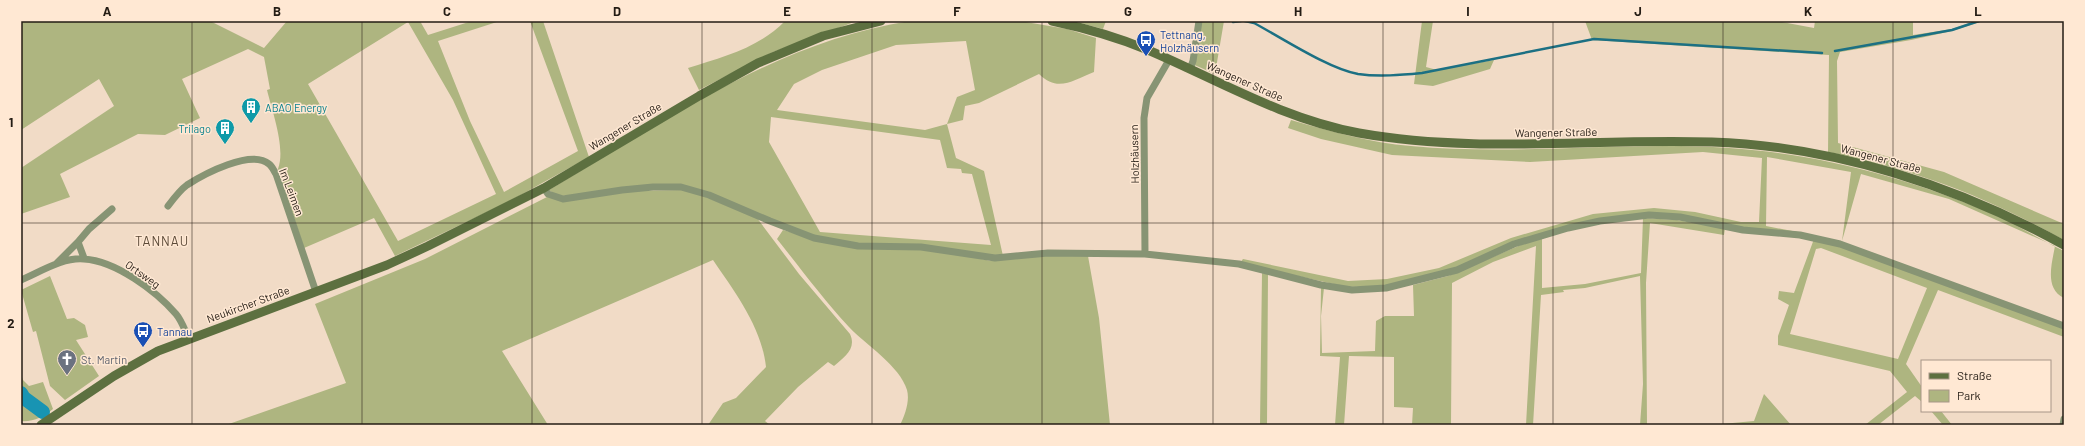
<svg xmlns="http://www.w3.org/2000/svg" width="2085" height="446" font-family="Barlow,sans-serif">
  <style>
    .green { fill: #aeb580; fill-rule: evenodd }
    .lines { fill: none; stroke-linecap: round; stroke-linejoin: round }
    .stream { stroke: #1c7083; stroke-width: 2.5 }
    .river { stroke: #1894b3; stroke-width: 14 }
    .street { stroke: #879474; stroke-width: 7 }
    .secondary { stroke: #5d7040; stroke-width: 9 }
    .grid { fill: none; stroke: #241c14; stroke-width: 1; stroke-opacity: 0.55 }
    .labels { text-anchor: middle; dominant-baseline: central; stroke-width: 3; stroke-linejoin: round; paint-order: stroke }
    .transit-label { font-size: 11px; fill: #164399; stroke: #ffe8d3; text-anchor: start }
    .street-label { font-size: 11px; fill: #241c14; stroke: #ffe8d3 }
    .culture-label { font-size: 11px; fill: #0d838f; stroke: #ffe8d3; text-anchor: start }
    .worship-label { font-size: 11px; fill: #5b616d; stroke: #ffe8d3; text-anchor: start }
    .quarter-label { font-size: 13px; letter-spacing: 1px; fill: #5c4a38; stroke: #ffe8d3 }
    .neatline { fill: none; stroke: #241c14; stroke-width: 1.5 }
    .grid-label { font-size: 13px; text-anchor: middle; font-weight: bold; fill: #241c14 }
  </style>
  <rect width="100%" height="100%" fill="#f1dbc6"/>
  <path class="green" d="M 21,21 L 210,21 L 264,48 L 287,21 L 420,21 L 428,35 L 472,21 L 500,21 L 438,41 L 470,121 L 504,192 L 578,151 L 530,21 L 543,21 L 589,157 L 506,203 L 395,256 L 374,218 L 304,248 L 278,169 C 286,148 272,111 267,90 L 270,89 L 264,57 L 248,49 L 182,79 L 200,118 L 165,135 L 138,134 L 60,174 L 70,197 L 21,214 L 21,168 L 114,106 L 99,79 L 21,130 ZM 408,22 L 453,100 L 496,194 L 398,241 L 308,84 Z
    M 785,21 L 857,21 L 773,52 L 699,90 L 688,68 C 723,57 759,48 785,21 Z
    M 910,21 L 1020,21 L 1067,29 L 1096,38 L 1094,72 C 1073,80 1058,93 1039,74 L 979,103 L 965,106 L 963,120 L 947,124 L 956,158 L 984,171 L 1003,256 L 861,244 L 813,236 L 682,185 L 570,196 L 557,196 L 549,190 C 664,122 775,42 910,21 ZM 966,41 L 975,90 L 957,97 L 947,124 L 925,130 L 777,110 L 794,84 L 822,70 L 896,45 ZM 771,117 L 940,140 L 947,168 L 961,169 L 962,173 L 972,174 L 991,245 L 820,232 L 769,142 Z
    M 1073,21 L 1106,21 L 1103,29 Z
    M 1224,21 L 1215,74 L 1190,63 L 1199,22 Z
    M 1422,21 L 1433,21 L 1426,67 L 1437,70 L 1494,60 L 1490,69 L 1433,86 L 1414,84 Z
    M 1585,21 L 1776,21 L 1814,28 L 1815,21 L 1913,21 L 1913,35 L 1952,29 L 1975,21 L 1983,21 L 1952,31 L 1911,40 L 1840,52 L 1837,61 L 1838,143 L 1944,172 L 2064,224 L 2064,240 C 1987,197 1914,169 1828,152 L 1829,55 L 1592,40 Z
    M 1291,120 C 1330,131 1370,143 1411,146 C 1517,156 1623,141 1729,148 C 1820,154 1909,178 1993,214 C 2016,224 2037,238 2060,249 L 2064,251 L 2064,298 C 2044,289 2052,263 2055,246 L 1949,199 L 1861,174 L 1842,241 L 1851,172 L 1767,157 L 1766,226 L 1803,233 L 1758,230 L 1644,213 L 1552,230 L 1469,264 L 1388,286 L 1347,287 L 1240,263 L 1243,259 L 1348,281 L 1387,279 L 1439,268 L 1511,238 L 1593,214 L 1654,208 L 1695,212 L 1741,222 L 1759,222 L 1762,158 L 1703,152 L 1530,162 L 1392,155 L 1321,139 L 1288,128 Z
    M 682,190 L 694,192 L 757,218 L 799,274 L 850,334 C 857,349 844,357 834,366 L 828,362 L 798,387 L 765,421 L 770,425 L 708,425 L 723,403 L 736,398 L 766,367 C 762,328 735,292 713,260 L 502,351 L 548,425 L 226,425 L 346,383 L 315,304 L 425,259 L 547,197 L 630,191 Z
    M 1643,218 L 1677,220 L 1725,228 L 1724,235 L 1650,223 L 1646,283 L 1647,425 L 1640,425 L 1643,384 L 1640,276 L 1585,288 L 1563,290 L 1564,292 L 1541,295 L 1533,425 L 1526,425 L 1536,246 L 1493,262 L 1452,283 L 1451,425 L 1412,425 L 1413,408 L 1394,407 L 1394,357 L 1349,356 L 1344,425 L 1335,425 L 1340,357 L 1320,356 L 1321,288 L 1324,288 L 1321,316 L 1322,353 L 1375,351 L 1376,321 L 1385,316 L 1414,316 L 1413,285 L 1448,276 L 1535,239 L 1542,238 L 1542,288 L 1585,284 L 1641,273 Z
    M 783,230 L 836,245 L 911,248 L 953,253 L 991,261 L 1046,255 L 1088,256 L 1099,318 L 1110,425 L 900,425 C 905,415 910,401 907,390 C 900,366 866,345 849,327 C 823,299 801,269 777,239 Z
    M 1814,239 L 1839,246 L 2064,328 L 2064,337 L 1938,290 L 1906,364 L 1922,387 L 1922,402 L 1915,396 L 1878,425 L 1865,425 L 1907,392 L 1890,371 L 1778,345 L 1778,336 L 1789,305 L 1778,299 L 1779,291 L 1794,293 ZM 1821,248 L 1927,288 L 1898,359 L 1790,334 L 1816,249 Z
    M 1262,273 L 1268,274 L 1267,425 L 1260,425 Z
    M 50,276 L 67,319 L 74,318 L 85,325 L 88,337 L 76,340 L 99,376 L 65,400 L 50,386 L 36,331 L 33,332 L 21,290 Z
    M 21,374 L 23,380 L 29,386 L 43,382 L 53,409 C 44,417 33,422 21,421 Z
    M 1764,394 L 1791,425 L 1711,425 L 1754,421 Z
    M 1931,411 L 1941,411 L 1952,425 L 1943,425 Z"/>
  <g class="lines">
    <path class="stream" d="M 1245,21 L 1254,23 C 1282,38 1329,69 1358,74 C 1379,77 1401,75 1422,73 L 1594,39 L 1822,53
      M 1233,22 L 1241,21
      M 1835,51 L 1952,30 L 1979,21"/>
    <path class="river" d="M 21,393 L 24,398 L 43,412"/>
    <path class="street" d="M 1169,60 L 1147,98 L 1144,118 L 1145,254 L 1239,264 L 1321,285 L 1352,290 L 1386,288 L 1457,270 L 1514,244 L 1568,228 L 1600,221 L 1649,215 L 1680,217 L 1743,230 L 1800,235 L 1840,244 L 2064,326
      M 1190,69 L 1193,61 L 1199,21
      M 544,188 L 548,194 L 563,199 L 622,190 L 653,187 L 681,187 L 709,195 L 770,221 L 814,238 L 858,246 L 921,247 L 995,258 L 1048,253 L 1145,254
      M 168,206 C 174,198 180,190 187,185 C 204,174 251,149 269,164 C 272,166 274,171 276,174 L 316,292
      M 84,258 L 78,242 L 89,229 L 112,209
      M 57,263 L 78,242
      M 21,280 C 40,272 63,257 84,259 C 116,261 156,291 176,314 C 182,321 185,331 189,339
      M 2063,425 L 2064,419"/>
    <path class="secondary" d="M 1052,21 C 1085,28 1117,37 1148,50 C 1218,80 1283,119 1359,133 C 1477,154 1593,138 1712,142 C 1835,146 1957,186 2064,245
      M 41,425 L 114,376 L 158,351 L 387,265 L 428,246 L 544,188 L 699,96 L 758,63 L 823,36 L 881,21"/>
  </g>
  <path class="grid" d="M 192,21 L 192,425M 362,21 L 362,425M 532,21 L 532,425M 702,21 L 702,425M 872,21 L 872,425M 1042,21 L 1042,425M 1213,21 L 1213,425M 1383,21 L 1383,425M 1553,21 L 1553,425M 1723,21 L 1723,425M 1893,21 L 1893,425M 21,223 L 2064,223"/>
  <defs>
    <symbol id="bus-pin" viewBox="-11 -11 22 30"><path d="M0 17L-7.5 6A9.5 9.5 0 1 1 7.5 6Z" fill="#1a4fb4" stroke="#ffe8d3"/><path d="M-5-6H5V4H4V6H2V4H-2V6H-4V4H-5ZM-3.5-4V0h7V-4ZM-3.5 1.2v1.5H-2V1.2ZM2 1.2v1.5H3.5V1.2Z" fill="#fff"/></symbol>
    <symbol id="building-pin" viewBox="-11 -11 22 30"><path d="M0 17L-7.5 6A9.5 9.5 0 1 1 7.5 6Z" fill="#0f9aa8" stroke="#ffe8d3"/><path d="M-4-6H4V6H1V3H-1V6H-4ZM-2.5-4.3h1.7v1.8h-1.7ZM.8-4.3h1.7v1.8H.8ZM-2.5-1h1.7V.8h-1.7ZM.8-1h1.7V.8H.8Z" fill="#fff"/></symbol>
    <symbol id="church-pin" viewBox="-11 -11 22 30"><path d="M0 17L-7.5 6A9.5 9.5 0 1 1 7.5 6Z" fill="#6b7280" stroke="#ffe8d3"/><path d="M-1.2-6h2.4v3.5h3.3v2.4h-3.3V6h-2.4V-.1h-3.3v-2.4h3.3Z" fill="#fff"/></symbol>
  </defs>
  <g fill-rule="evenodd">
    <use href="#bus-pin" x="1135" y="29" width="22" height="30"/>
    <use href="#building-pin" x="240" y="96" width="22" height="30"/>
    <use href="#building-pin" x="214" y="117" width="22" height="30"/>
    <use href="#bus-pin" x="132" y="320" width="22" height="30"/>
    <use href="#church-pin" x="56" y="348" width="22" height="30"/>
  </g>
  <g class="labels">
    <g class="transit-label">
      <text x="1160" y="34">Tettnang,<tspan x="1160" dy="13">Holzhäusern</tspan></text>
      <text x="157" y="331">Tannau</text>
    </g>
    <g class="street-label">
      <text transform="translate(1245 81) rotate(24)">Wangener Straße</text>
      <text transform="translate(625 126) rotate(-31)">Wangener Straße</text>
      <text transform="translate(1556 132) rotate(-1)">Wangener Straße</text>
      <text transform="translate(1134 154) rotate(-91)">Holzhäusern</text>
      <text transform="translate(1881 158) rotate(15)">Wangener Straße</text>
      <text transform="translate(292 192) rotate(69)">Im Leimen</text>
      <text transform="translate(143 274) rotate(35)">Ortsweg</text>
      <text transform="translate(248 304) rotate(-20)">Neukircher Straße</text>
    </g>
    <g class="culture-label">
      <text x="265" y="107">ABAO Energy</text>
      <text x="211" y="128" text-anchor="end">Trilago</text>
    </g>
    <g class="worship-label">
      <text x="81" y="359">St. Martin</text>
    </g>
    <g class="quarter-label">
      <text x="162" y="241">TANNAU</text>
    </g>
  </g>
  <rect width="2085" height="446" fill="none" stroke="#ffe8d3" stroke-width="44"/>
  <rect x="1921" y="360" width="130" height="52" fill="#ffe8d3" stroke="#a79687"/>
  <rect x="1929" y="373" width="20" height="6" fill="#5d7040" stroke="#a79687"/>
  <text x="1957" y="380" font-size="12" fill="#241c14">Straße</text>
  <rect x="1929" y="390" width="20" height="12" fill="#aeb580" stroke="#a79687"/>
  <text x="1957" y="400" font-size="12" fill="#241c14">Park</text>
  <rect x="22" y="22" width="2041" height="402" class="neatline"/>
  <g class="grid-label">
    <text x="107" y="16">A</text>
    <text x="277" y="16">B</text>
    <text x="447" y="16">C</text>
    <text x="617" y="16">D</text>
    <text x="787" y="16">E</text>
    <text x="957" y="16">F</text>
    <text x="1128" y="16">G</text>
    <text x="1298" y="16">H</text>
    <text x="1468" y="16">I</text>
    <text x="1638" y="16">J</text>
    <text x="1808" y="16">K</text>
    <text x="1978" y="16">L</text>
    <text x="11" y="127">1</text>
    <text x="11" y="328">2</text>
  </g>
</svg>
